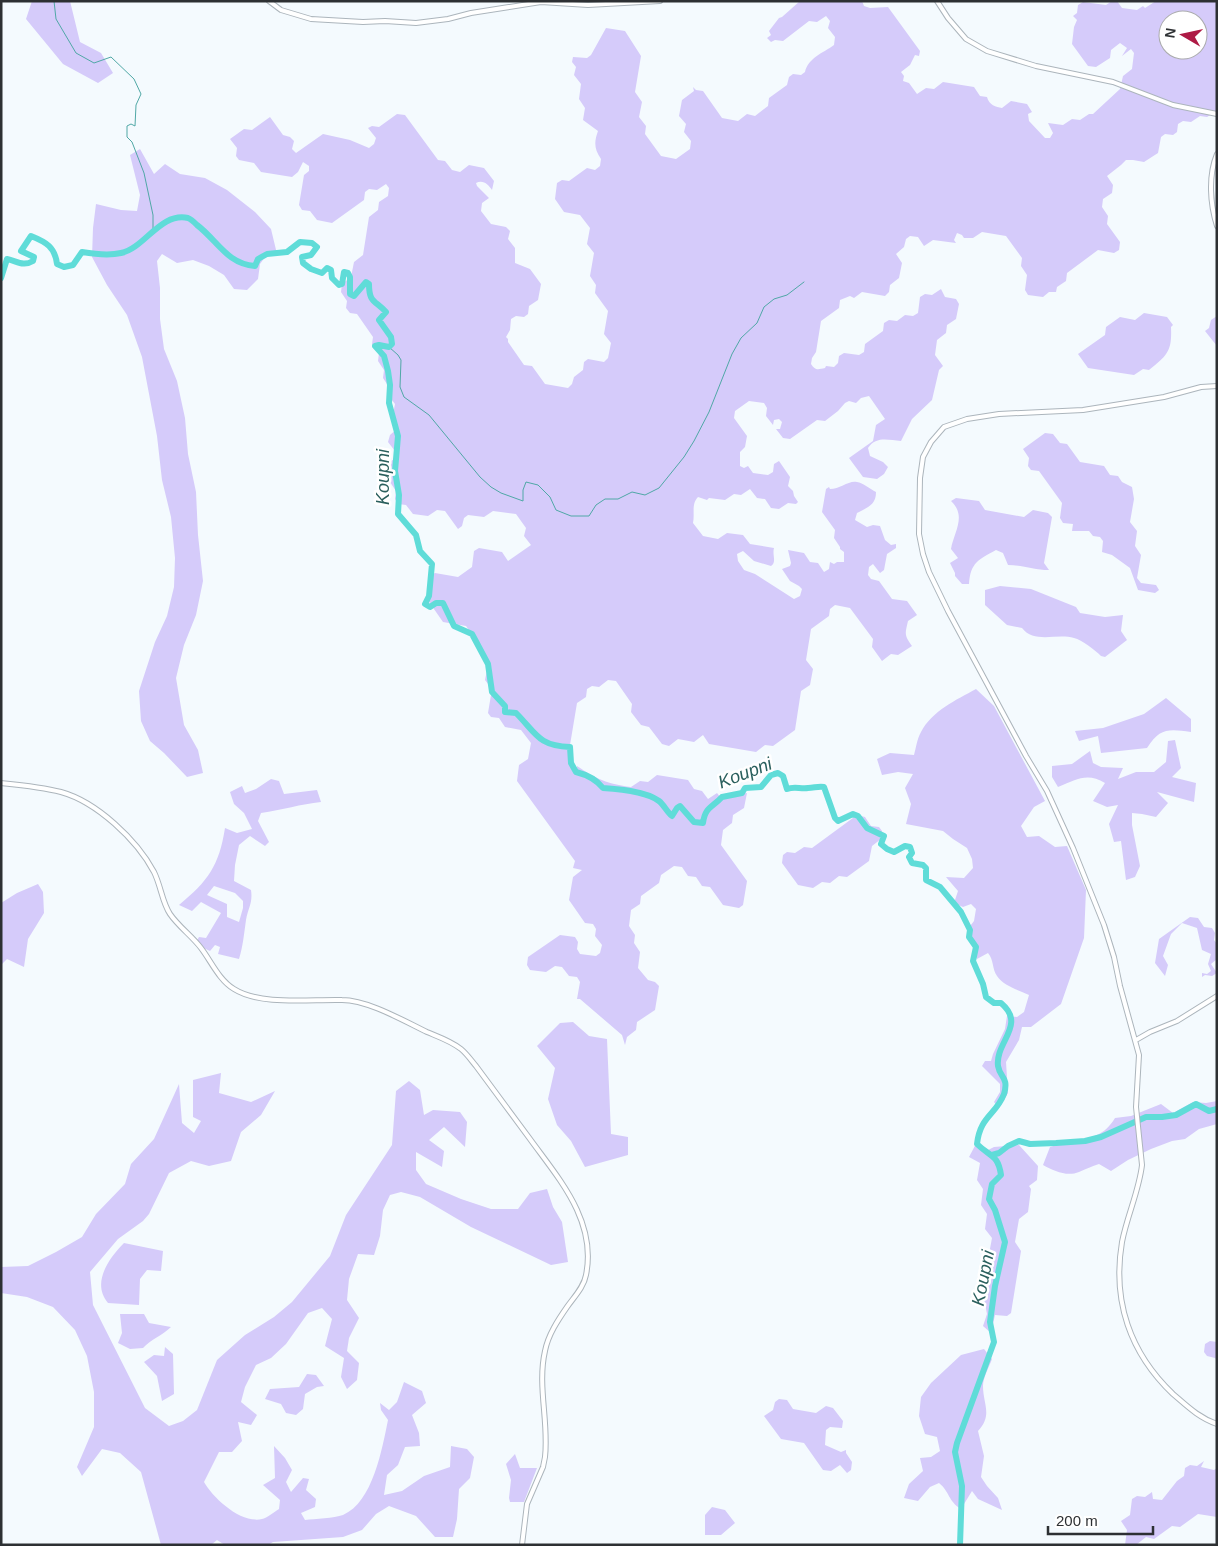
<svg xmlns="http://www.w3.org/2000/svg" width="1218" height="1546" font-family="Arial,sans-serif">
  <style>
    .green { fill: #d5cbfa; fill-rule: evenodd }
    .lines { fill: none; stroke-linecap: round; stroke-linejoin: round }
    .stream { stroke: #50a8a6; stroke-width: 1 }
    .river { stroke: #5fdcd8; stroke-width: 6 }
    .secondary-casing { stroke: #acb5bc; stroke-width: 6 }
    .secondary { stroke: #fff; stroke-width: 4 }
    .labels { text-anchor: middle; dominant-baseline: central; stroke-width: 5; stroke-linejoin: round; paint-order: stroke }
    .water-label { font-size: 18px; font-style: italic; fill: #2a5f5d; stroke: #fff }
  </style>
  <rect width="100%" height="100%" fill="#f4fafe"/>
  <path class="green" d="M 32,1 L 70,1 L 80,42 L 101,53 L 113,73 L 98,83 L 63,64 L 26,19 Z
    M 800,1 L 862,1 L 864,6 L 870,8 L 888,7 L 920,51 L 919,56 L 915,55 L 910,65 L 901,72 L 904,76 L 903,81 L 909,83 L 917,94 L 926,88 L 934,89 L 943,82 L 974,87 L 980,96 L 987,97 C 989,105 996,107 1002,108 L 1011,101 L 1027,104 L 1032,112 L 1028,114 L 1029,121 L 1045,138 L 1050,138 L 1053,133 L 1048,123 L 1063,125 L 1072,119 L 1080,120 L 1089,114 L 1093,114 L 1120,89 L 1123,76 L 1132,69 L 1134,53 L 1131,49 L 1122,56 L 1127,48 L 1120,43 L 1111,50 L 1110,58 L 1096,67 L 1088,66 L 1072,44 L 1074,27 L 1077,20 L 1073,16 L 1077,13 L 1078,5 L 1083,2 L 1106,5 L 1112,1 L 1117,1 L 1122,8 L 1137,10 L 1143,6 L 1145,8 L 1156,1 L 1217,1 L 1217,111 L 1207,117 L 1200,116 L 1191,122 L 1183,121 L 1178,124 L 1177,132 L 1173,135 L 1165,134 L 1161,137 L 1158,153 L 1144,162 L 1133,160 L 1126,160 L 1121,165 L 1107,176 L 1113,185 L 1112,193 L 1103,199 L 1102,207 L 1108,216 L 1107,224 L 1120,242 L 1119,250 L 1114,253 L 1098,250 L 1067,273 L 1066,281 L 1057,287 L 1056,292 L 1049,292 L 1043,297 L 1028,295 L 1025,290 L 1027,275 L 1021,266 L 1022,258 L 1006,236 L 982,232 L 973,238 L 964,238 L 962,235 L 957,233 L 954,240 L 956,243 L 933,240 L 924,246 L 918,237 L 910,236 L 906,239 L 904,247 L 896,254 L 902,263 L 899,278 L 890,285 L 889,292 L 885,296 L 862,292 L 854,298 L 850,296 L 840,300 L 839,308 L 821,321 L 816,352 L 812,358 L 811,364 C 815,370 817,370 825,368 L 826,366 L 834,367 L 838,363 L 839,356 L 844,353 L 859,355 L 864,352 L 865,344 L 883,331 L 884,323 L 889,320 L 897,321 L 905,315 L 913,316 L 918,313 L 920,297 L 925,294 L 932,295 L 941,289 L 945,297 L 956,299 L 959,304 L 956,319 L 947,325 L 946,333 L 937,340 L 935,355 L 943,366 L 939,370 L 932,400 L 912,419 L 901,441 C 888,440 876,436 868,448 L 870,456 L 883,462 L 888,467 L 884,474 L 877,479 L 863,477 L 849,458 L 873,441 L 876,425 L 885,419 L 869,396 L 861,398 L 856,403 L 849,401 L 845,403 L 838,411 L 825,421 L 817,420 L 790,439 L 783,438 L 776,429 L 780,429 L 782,422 L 779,419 L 774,420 L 773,425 L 766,416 L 767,408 L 764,403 L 749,401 L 735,411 L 734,418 L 747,436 L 745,447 L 740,452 L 740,466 L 744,468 L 748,466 L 753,473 L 768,475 L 773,472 L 774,464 L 779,461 L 790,477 L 788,486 L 793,491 L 794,496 L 798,502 L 796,504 L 788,503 L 779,509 L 771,508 L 765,499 L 757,498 L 750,489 L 741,495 L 734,494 L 725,500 L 709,498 L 707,500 L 698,497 C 691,504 695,514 693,523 L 703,536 L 718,539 L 727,533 L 743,535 L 750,544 L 774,548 C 772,555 777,562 771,566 L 754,561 L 743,551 L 737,554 L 738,561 L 744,570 L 755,574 L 794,599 L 800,596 L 802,589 L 799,586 L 790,581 L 782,569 L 790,566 L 791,563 L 788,550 L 804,553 L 810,562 L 818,563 L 824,572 L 829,569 L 830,562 L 834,564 L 837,562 L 844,562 L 844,552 L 840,549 L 840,547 L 834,538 L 835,530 L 822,512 L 826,489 L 829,487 L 830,489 C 840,489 849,480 857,482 C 863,483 870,489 876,492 C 876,505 868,507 857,513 L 855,520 L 867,527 L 873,525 L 880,526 L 885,540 L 891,545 L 896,544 L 896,548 L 887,554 L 884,570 L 880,573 L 873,564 L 869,567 L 868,575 L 871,579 L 879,581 L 892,599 L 907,601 L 917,615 L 908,621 C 905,634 904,635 912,646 L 898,655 L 891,654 L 882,661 L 872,647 L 873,639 L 850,608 L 835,605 L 830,609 L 829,616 L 811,629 L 806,660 L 813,669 L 810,685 L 801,691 L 795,730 L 773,746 L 765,745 L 756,752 L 709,744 L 703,735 L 694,742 L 678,739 L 669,746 L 662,744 L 649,727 L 641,725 L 631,712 L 632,704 L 616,681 L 608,680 L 599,687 L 592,686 L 587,689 L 586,697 L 577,703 L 568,757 L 577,769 L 577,766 C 596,779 608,784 631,787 L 640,781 L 648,782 L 657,775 L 688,780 L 694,789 L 702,791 L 708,799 L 717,793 L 721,798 L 724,796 L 747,793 L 744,808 L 733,815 L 732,823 L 723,830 L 721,845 L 747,881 L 743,905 L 739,908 L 723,905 L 710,887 L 702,886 L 696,877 L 688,876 L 682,867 L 674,866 L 661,875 L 659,883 L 641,896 L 640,904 L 631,910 L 629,926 L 635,935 L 634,943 L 640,952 L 638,968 L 648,980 L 655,982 L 659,986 L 655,1010 L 637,1022 L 636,1030 L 627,1037 L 625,1045 L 622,1035 L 580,999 L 577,999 L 580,982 L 577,977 L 569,976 L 562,967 L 555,966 L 546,972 L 530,970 L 527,965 L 528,957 L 560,935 L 575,937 L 578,942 L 577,949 L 580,954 L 596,956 L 600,953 L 602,945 L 595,936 L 596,929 L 593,924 L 585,923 L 569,900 L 573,877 L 582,870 L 573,868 L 575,861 L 517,781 L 519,765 L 528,759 L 531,743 L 521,730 L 505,727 L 499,718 L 491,717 L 488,713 L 492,689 L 485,680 L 488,665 L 481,656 L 482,648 L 466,626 L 443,622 L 427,599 L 430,576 L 435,573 L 458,577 L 472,567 L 474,551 L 479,548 L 502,552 L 508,561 L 531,545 L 524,536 L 526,528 L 516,514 L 493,511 L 484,517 L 468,515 L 464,518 L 462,526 L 458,529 L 445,511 L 437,510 L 428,516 L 413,514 L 406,505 L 398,504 L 395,499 L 396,491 L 390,482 L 391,474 L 385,466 L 394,459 L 395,451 L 388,442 L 390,435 L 398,428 L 392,419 L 395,404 L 388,395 L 389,387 L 383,378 L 384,370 L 378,361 L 379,353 L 372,344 L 373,337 L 357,314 L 350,313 L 346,308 L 347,301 L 341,292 L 342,284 L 351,277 L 354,262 L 363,255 L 369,217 L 378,210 L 379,202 L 388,196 L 389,188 L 386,184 L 377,190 L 369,189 L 365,192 L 364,200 L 332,223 L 317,220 L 310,211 L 302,210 L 299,205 L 304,175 L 309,171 L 309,166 L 303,162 L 298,172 L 292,177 L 261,172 L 254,163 L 239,160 L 236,156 L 237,148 L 230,139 L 244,129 L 252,130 L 270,117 L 283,135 L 290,137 L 294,141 L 292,149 L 296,153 L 323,134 L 350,140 L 369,148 L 374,144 L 376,138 L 368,128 L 372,126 L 379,127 L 397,114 L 405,115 L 438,160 L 445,161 L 452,170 L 460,172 L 469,165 L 484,168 L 494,181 L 492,190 C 489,185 483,179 476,183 L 477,186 L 489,198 L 482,203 L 481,211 L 491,224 L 506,227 L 510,231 L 508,239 L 515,248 L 515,263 L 530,269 L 541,284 L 538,300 L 529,306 L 528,314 L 524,317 L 516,316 L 511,319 L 510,330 L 506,337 L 508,339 L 508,342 L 524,365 L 532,366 L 545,384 L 568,388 L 572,384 L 574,377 L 583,370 L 584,362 L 588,359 L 604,362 L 608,358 L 611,343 L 604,334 L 608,311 L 595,293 L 596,285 L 590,276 L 594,253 L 587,244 L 590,228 L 580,215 L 564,212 L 555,199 L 557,183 L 562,180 L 569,181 L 587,168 L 595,170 L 600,166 L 601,159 C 594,149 594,142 598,131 L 583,120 L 585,108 L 579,99 L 581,84 L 574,75 L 576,67 L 572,62 L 573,57 L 587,58 L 591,55 L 606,28 L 625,31 L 641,56 L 635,92 L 642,102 L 639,117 L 646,126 L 645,134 L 661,156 L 676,159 L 690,149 L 691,141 L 684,132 L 686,124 L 679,116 L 682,100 L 694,91 L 693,87 L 696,90 L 703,91 L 722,118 L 738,121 L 747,114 L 755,116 L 768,106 L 769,98 L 787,85 L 789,77 L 793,74 L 801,75 L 805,72 C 808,58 823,53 834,45 L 835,37 L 828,28 L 830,21 L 826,16 L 817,22 L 809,21 L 783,41 L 775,40 L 771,42 L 767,38 L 771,35 L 769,31 L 779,18 L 782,17 ZM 1168,20 L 1198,20 L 1198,50 L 1168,50 Z
    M 140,149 L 154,174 L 165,164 L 180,174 L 205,178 L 227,190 L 255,212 L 271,229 L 277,254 L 268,253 L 260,264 L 258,279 L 247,290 L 234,289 L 224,275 L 209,266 L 193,260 L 177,263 L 162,254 L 157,261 L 160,288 L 160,319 L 164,349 L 177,381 L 185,418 L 188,454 L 196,492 L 198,535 L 203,581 L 196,615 L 184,645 L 176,678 L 184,725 L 198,750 L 203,773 L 187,777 L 164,753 L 150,741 L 141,721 L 139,691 L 155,642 L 167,616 L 174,587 L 175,558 L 171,517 L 162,480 L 157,436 L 142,357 L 127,315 L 107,285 L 92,257 L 93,228 L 96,204 L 121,210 L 137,211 L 140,195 L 130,155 Z
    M 1144,313 L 1167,317 L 1173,325 L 1171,327 C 1172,351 1168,355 1149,370 L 1143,369 L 1134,375 L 1088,368 L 1078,354 L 1105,335 L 1106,327 L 1120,317 L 1135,320 Z
    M 1217,316 L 1217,346 L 1205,331 L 1209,328 L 1211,320 Z
    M 1045,433 L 1053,434 L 1060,443 L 1067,444 L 1080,462 L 1104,466 L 1110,475 L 1118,476 L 1122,482 L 1132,487 L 1134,499 L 1130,522 L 1137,531 L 1135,546 L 1141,555 L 1137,578 L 1141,583 L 1156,585 L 1159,590 L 1155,593 L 1138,590 L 1130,568 L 1112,555 L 1102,552 L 1103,541 L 1100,537 L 1093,536 L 1089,531 L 1072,531 L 1073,524 L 1063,523 L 1060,518 L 1062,503 L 1039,471 L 1031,470 L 1028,466 L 1029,458 L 1023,449 Z
    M 956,498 L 979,501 L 985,510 L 1024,517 L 1033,510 L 1048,513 L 1052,517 L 1044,563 L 1049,570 C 1034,570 1024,565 1008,565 L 1003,553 L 996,550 C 979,559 970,563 969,584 L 962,584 L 955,576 L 955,573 L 950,563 L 958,558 L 951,549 C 954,532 967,516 951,501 Z
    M 1000,586 L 1031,589 L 1076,607 L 1080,613 L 1105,617 L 1123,615 L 1121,631 L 1127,640 L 1105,657 L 1101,656 C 1095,650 1082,640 1074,638 C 1057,633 1034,644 1022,628 L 1007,625 L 985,605 L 985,590 Z
    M 976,689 L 994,706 L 1045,801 L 1034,807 L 1021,826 L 1027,837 L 1039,836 L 1055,847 L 1067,846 L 1086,890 L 1084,938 L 1061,1004 L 1031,1027 L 1022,1027 L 1019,1040 L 1006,1062 L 1008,1093 L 999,1108 L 994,1102 L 1000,1092 L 1000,1084 L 982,1066 L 985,1061 L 991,1061 L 993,1054 L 1005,1029 L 1007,1016 L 1017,1017 L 1024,1012 L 1029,995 C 1018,990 1004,986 997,976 C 992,969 994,960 988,953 L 977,959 L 967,930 L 974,921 L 976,909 L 971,904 L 963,907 L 954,903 L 958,891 L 946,877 L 964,878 L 973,868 L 972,859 L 967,848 L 953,839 L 943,831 L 906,824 L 911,804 L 905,788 L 913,774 L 898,772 L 882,775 L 877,759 L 890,753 L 914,755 C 916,748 917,739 921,732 C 932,711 956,700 976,689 Z
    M 1166,698 L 1191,719 L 1191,732 C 1168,729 1160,728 1147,748 L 1101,753 L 1098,736 L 1079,741 L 1075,731 L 1103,728 L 1144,714 Z
    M 1175,740 L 1181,768 L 1172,777 L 1196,783 L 1194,802 L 1157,792 L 1168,803 L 1156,817 L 1142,814 L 1132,813 L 1132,825 L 1140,866 L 1135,877 L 1126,880 L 1121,841 L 1114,842 L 1109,824 L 1118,805 L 1107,807 L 1093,801 L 1105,783 C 1087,772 1076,780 1058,787 L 1052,777 L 1052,766 L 1072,764 L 1090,751 L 1093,763 L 1101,767 L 1123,768 L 1118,779 L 1136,772 L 1154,772 L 1166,762 L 1168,741 Z
    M 271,779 L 279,781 L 284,794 L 317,790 L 321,802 C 301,804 282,810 261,813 L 258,821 L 269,842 L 265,846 L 250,836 L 239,845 L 235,865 L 234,881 L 251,890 C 253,903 248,908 246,920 C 244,934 243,946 239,959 L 218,954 L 220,947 L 215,945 L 210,951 L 195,944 L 199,937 L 206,938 L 221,913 L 201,902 L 192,911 L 179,905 C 208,881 219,866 225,828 L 237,833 L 252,829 L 244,813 L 234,804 L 230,792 L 242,786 L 245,793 L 256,789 ZM 214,886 L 235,893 L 243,901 L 243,908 L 239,922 L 227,917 L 227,904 L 207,895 Z
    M 857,815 L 865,817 L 871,826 L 879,827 L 882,831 L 881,839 L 872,846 L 869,861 L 847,877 L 839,876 L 830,883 L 822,882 L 813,888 L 798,885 L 782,863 L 783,855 L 787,852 L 795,853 L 804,847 L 812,848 Z
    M 38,884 L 43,892 L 44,913 L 28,939 L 24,967 L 7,959 L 1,965 L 1,903 L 17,893 Z
    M 1190,917 L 1198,918 L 1204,927 L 1212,928 L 1215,933 L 1214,940 L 1217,944 L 1217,959 L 1211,964 L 1217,973 L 1212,976 L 1205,975 L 1202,977 L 1202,973 L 1207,974 L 1211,971 L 1208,964 L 1211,954 L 1202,950 L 1197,928 L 1182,923 L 1171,934 L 1163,956 L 1168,965 L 1165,976 L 1155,963 L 1159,939 Z
    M 573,1022 L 589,1036 L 607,1039 L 611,1134 L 628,1137 L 628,1155 L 585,1167 L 571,1141 L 557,1125 L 548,1099 L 555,1068 L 537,1046 L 560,1023 Z
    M 221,1073 L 219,1093 L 251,1102 L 275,1091 L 261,1115 L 241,1132 L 231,1161 L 209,1166 L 191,1161 L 169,1173 L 149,1214 L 143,1221 L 118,1239 L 90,1272 L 93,1305 L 145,1408 L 169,1426 L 183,1421 L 197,1410 L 217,1360 L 245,1335 L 274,1317 L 292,1302 L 330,1256 L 346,1215 L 392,1145 L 396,1091 L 409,1081 L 420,1090 L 424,1115 L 433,1110 L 460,1112 L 467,1122 L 465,1147 L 444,1127 L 429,1140 L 444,1151 L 442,1167 L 416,1152 L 416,1170 L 426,1184 L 461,1199 L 491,1209 L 518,1209 L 530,1193 L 547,1189 L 553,1207 L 562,1222 L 568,1262 L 551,1265 L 471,1227 L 420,1197 L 401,1192 L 390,1195 L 383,1210 L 380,1236 L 374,1255 L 358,1254 L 349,1279 L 347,1300 L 359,1318 L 349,1338 L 347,1351 L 359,1363 L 357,1380 L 347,1389 L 341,1377 L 344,1358 L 325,1346 L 332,1319 L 322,1308 L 308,1313 L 286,1344 L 271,1358 L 256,1365 L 245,1387 L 241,1402 L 257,1415 L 251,1425 L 238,1422 L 242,1441 L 232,1452 L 219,1452 L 204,1482 C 213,1498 241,1524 262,1519 C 267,1518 274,1512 279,1509 L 280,1500 L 263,1485 L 275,1478 L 274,1446 L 285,1458 L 292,1470 L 286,1482 L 291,1492 L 303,1478 L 309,1479 L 306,1490 L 316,1499 L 315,1507 L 301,1513 L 305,1520 C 315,1519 334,1518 343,1515 C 373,1502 382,1449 388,1420 L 381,1410 L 380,1403 L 389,1410 L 397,1402 L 404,1382 L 422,1391 L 426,1403 L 412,1415 L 419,1433 L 420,1446 L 405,1447 L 398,1465 L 387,1475 L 384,1495 L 402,1491 L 424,1476 L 450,1467 L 451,1446 L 467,1449 L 474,1457 L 470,1478 L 459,1489 L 457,1519 L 453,1537 L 435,1537 L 416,1516 L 389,1506 L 376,1514 L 362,1530 L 343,1537 L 273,1542 L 268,1545 L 225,1545 L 217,1540 L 211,1545 L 161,1545 L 141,1472 L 120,1453 L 102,1449 L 82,1476 L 77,1467 L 94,1427 L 94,1392 L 87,1356 L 75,1330 L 53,1307 L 27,1297 L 1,1293 L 1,1267 L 28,1266 L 56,1252 L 82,1237 L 96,1214 L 125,1184 L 131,1164 L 154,1139 L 179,1084 L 182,1123 L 194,1133 L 201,1121 L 193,1117 L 193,1080 Z
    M 1217,1101 L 1217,1124 L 1199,1129 L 1185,1139 L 1172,1141 L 1151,1149 L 1128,1160 L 1111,1171 L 1099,1164 C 1092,1166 1086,1169 1079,1172 C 1067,1177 1054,1171 1043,1165 L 1050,1147 C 1057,1145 1065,1141 1072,1140 C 1092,1138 1104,1136 1115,1118 L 1131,1116 L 1161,1104 L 1173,1113 L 1193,1102 L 1206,1103 Z
    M 977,1142 L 988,1150 L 994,1147 L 1019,1145 L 1038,1166 L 1037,1180 L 1029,1186 L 1031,1189 L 1028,1212 L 1019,1219 L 1015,1242 L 1021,1251 L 1011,1313 L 1007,1316 L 995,1315 L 991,1333 L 983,1326 L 987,1314 L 983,1293 L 983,1286 L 992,1238 L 985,1229 L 987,1214 L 981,1205 L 983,1189 L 977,1180 L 980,1163 L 969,1157 Z
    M 124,1243 L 163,1251 L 161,1271 L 147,1270 L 140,1279 L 139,1305 L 108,1303 C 91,1283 109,1258 124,1243 Z
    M 120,1314 L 144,1314 L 149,1323 L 171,1327 C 162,1336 151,1339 143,1348 L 130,1349 L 118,1343 L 122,1333 Z
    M 1210,1341 L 1217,1342 L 1217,1360 L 1215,1358 L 1207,1356 L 1204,1352 L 1205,1344 Z
    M 165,1347 L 173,1354 L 174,1394 L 162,1401 L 157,1376 L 144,1362 L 154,1355 L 164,1356 Z
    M 984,1349 L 992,1359 C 989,1367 983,1378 983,1386 C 983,1404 993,1415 978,1431 L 984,1456 L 981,1477 L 987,1486 L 998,1498 L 1002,1510 L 978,1499 L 972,1491 L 961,1509 C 948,1501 950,1492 939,1483 L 930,1487 L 918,1501 L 904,1498 L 909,1484 L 923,1471 L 920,1458 L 931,1457 L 940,1451 L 937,1437 L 925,1434 L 919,1416 L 921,1397 L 931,1383 L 961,1355 Z
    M 307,1374 L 316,1375 L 324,1386 L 317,1387 L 305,1394 L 303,1409 L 296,1415 L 286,1413 L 281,1404 L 265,1399 L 270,1389 L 299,1387 Z
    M 779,1399 L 787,1400 L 793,1409 L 816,1413 L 826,1406 L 833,1408 L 843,1421 L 842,1428 L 830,1427 L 826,1430 L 825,1445 L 841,1452 L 846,1450 L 846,1453 L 852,1462 L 851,1470 L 847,1473 L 840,1465 L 831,1471 L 823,1470 L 804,1443 L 781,1439 L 764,1416 L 773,1410 L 775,1402 Z
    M 515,1454 L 520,1468 L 537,1468 L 524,1502 L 510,1502 L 509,1498 L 511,1480 L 506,1464 Z
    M 1204,1461 L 1201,1467 L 1214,1470 L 1217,1468 L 1217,1517 L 1198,1514 L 1180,1527 L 1172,1526 L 1154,1539 L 1146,1537 L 1136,1545 L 1125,1545 L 1127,1530 L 1121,1521 L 1130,1515 L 1132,1499 L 1137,1496 L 1145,1497 L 1152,1492 L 1153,1499 L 1162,1500 L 1177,1481 L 1184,1476 L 1185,1468 L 1190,1465 L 1197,1466 Z
    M 712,1507 L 725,1510 L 735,1523 L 721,1535 L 705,1535 L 705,1515 Z"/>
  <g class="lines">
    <path class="stream" d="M 54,1 L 56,19 L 76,53 L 94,63 L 111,57 L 134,79 L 141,94 L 136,105 L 135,126 L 131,124 L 127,126 L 127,137 L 132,142 L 144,173 L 153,215 L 153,232
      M 389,347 L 398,355 L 401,360 L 400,387 L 404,397 L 429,415 L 480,477 L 491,487 L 501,493 L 523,501 L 523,490 L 526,482 L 538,485 L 550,497 L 556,510 L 571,516 L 589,516 L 596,505 L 605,499 L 618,499 L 632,492 L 645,495 L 659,488 L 684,457 L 694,441 L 709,412 L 732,354 L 741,338 L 757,323 L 764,307 L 774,299 L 787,295 L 804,282"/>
    <path class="river" d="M 1,278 L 7,259 C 17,261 23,267 33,261 L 34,257 L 21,251 L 31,236 C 46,242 55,247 57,264 L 64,267 L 73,265 L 82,252 C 94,254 108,256 121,253 C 145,248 160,212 188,218 C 191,219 194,222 197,225 C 217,240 227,264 255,266 L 258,259 L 267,254 L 287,252 L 300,242 L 312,243 L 317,247 L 311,255 L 302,257 L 303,263 L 311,269 L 322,273 L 327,268 L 331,270 L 332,278 L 339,285 L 342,284 L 344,272 L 348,273 L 350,277 L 350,294 L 354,296 L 366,282 L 369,284 C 369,303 375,300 386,312 L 379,320 L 391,337 L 392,344 L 389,347 L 379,345 L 375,346 L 384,356 L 388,371 L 390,385 L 389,403 L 398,436 L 395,471 L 399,495 L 398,514 L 416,535 L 420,551 L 432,564 L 429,596 L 425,604 L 430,607 L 436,603 L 443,603 L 454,626 L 472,634 L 488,664 L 492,692 L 505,706 L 505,712 L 516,713 C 536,733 538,746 570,747 L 571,763 L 576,772 C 588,775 596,779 603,788 C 618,789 646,791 659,801 C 664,805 667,812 672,816 L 677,808 L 680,806 L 694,822 L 703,823 C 705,807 712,808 722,797 L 742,793 L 745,788 L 761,787 L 771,775 L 778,773 L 783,776 L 787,789 C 794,786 800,789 808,788 C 814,788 818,786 824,787 L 835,818 L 838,821 L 853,814 L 858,816 L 867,828 L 884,836 L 881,844 L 887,849 L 894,852 L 905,846 L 910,847 L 912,853 L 909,857 L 912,863 L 923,865 L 926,868 L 926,880 L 940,887 L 961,912 L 970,930 L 969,937 L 976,947 L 973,961 L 983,984 L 986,997 L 994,1003 L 1001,1003 C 1027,1025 995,1042 998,1066 C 1000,1078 1009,1077 1004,1094 C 996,1115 980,1116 977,1144 C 990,1157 998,1154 1001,1175 L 992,1184 L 989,1199 L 995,1210 L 1005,1242 L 995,1286 L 990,1322 L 994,1342 L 957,1443 L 955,1452 L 962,1486 L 960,1545
      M 992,1155 L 999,1153 L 1008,1146 L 1019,1141 L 1030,1144 L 1056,1143 L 1085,1141 L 1101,1137 L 1146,1117 L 1162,1117 L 1176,1115 L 1196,1104 L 1209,1111 L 1217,1109"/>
    <defs>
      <path id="secondary" d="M 269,1 L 281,10 L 311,19 L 363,22 L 385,21 L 416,23 L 448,19 L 471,13 L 541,2 L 588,5 L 660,1
        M 937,1 L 948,18 L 966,39 L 987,51 L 1036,66 L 1113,82 L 1173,105 L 1217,114
        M 1217,154 C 1208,176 1210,204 1217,226
        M 1217,386 L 1201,387 L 1164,397 L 1083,410 L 999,414 L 967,419 L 944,427 L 931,442 L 923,457 L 920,478 L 919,534 L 923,554 L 929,572 L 948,611 L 1026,756 L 1047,791 L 1073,848 L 1104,925 L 1114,957 L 1120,986 L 1139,1055 L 1136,1107 L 1142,1165 C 1139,1191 1127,1216 1122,1242 C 1112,1301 1130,1353 1173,1394 C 1187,1406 1199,1418 1217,1424
        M 1,783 C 21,785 42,787 61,792 C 97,802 137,840 154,872 C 161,886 162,902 170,914 C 179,927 192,936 201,948 C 211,961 219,980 234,989 C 261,1006 311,999 342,1000 C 368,1000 404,1021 427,1032 C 439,1037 451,1041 461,1049 C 467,1054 471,1060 476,1066 C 494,1090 512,1115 530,1139 C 559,1179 597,1221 586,1275 C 584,1287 574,1297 567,1307 C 558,1320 548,1335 545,1351 C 537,1386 549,1422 545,1457 L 543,1467 L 527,1504 L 522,1545
        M 1136,1040 L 1150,1032 L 1177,1021 L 1217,996"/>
    </defs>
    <use href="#secondary" class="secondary-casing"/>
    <use href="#secondary" class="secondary"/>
  </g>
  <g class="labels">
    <g class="water-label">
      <text transform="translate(383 477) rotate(-90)">Koupni</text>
      <text transform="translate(745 773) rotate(-21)">Koupni</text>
      <text transform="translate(983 1278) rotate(-79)">Koupni</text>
    </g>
  </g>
  <rect width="1218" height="1546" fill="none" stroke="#2d3033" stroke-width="5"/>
  <g transform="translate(1183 35) rotate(279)"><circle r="24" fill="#ffffff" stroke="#abacad"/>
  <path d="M0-4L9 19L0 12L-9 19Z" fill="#ae1a45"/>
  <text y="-8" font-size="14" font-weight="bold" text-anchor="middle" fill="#2d3033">N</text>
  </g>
  <path d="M1048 1526v8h105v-8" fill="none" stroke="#2d3033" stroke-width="2.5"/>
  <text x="1056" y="1526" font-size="15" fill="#2d3033" stroke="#ffffff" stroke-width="4" paint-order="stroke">200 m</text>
</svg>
